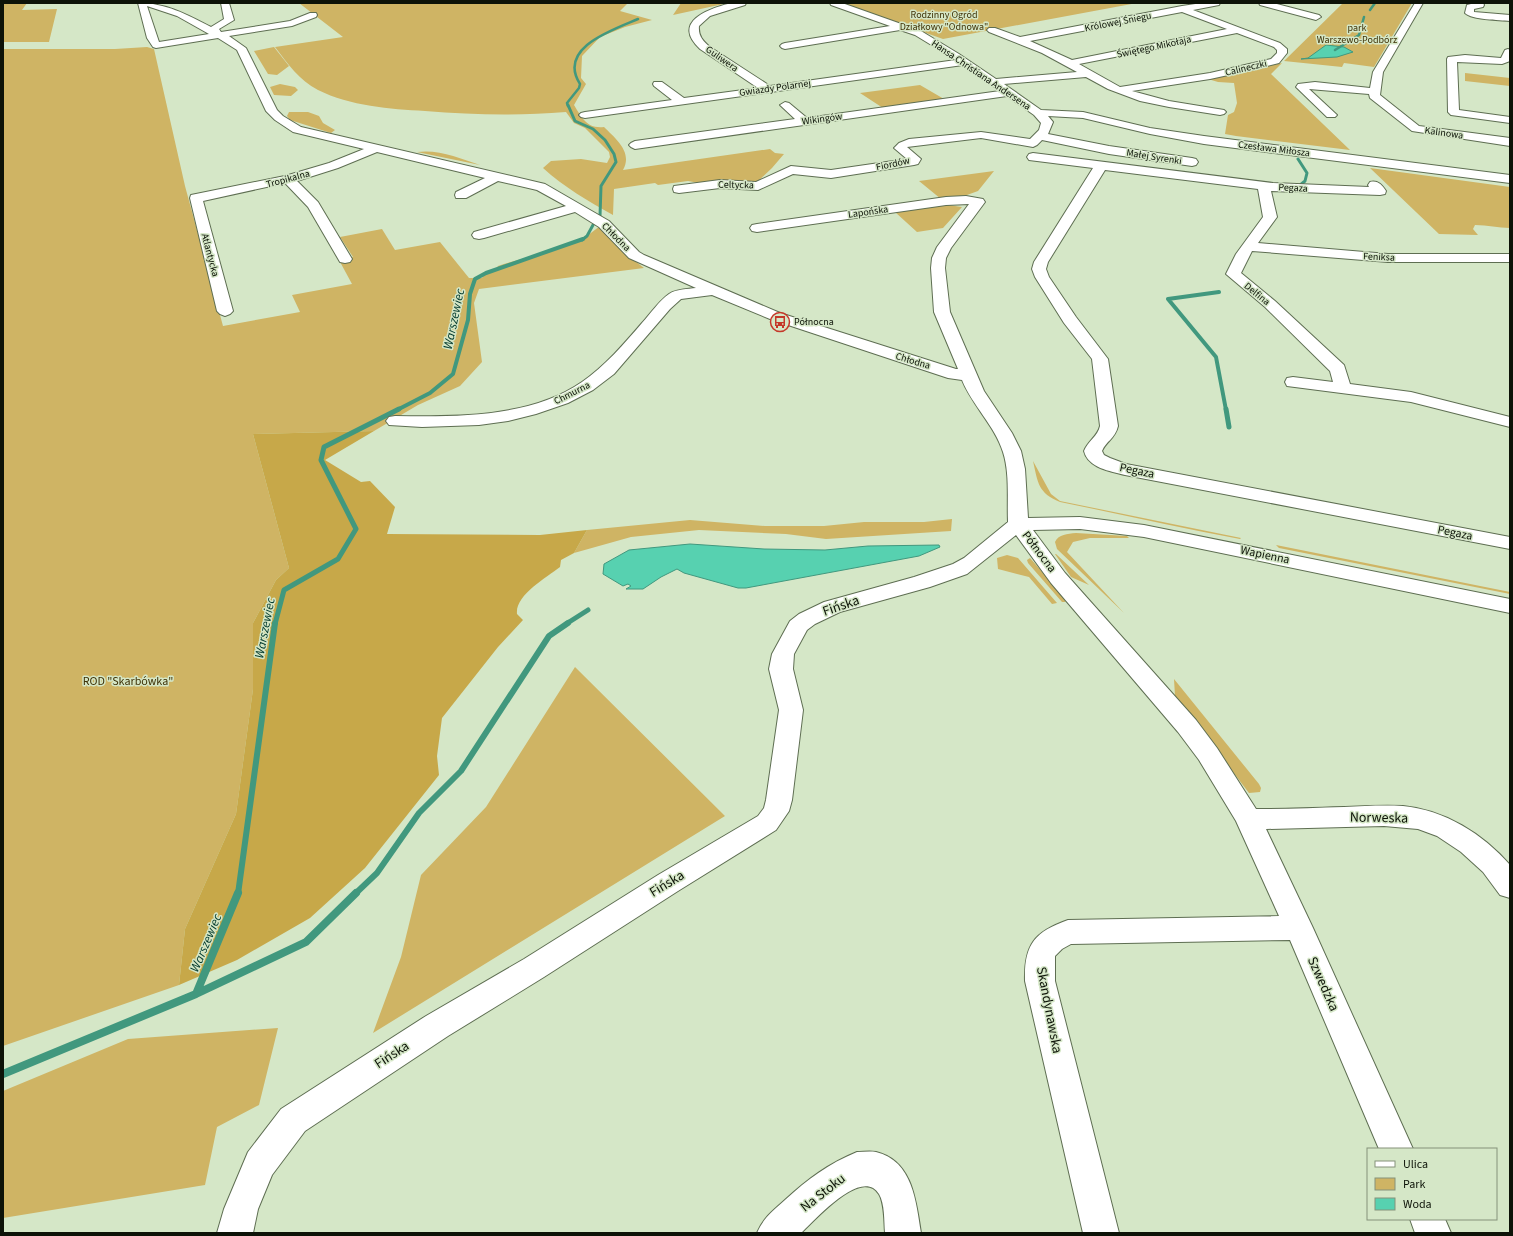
<svg xmlns="http://www.w3.org/2000/svg" width="1513" height="1236" font-family="'Source Sans 3',sans-serif">
  <style>
    .green { fill: #cfb464 }
    .forest { fill: #c7a849 }
    .water { fill: #57d1b0; stroke: #41987e }
    .lines { fill: none; stroke-linecap: round; stroke-linejoin: round }
    .stream-far5 { stroke: #41987e; stroke-width: 2.5 }
    .stream-far4 { stroke: #41987e; stroke-width: 3 }
    .stream-far3 { stroke: #41987e; stroke-width: 4 }
    .stream-far2 { stroke: #41987e; stroke-width: 5 }
    .stream-far1 { stroke: #41987e; stroke-width: 6 }
    .stream { stroke: #41987e; stroke-width: 8 }
    .minor-casing { stroke: #5e6e52; stroke-width: 2 }
    .minor { fill: #fff; fill-rule: evenodd }
    .labels { text-anchor: middle; dominant-baseline: central; stroke-width: 3; stroke-linejoin: round; paint-order: stroke }
    .far-park-label { font-size: 10px; fill: #3e3106; stroke: #d5e7c7 }
    .far-street-label { font-size: 10px; fill: #0d1308; stroke: #d5e7c7 }
    .far-poi-label { font-size: 10px; fill: #0d1308; stroke: #d5e7c7; text-anchor: start }
    .street-label { font-size: 12px; fill: #0d1308; stroke: #d5e7c7 }
    .park-label { font-size: 12px; fill: #3e3106; stroke: #d5e7c7 }
    .water-label { font-size: 13px; font-style: italic; fill: #00382b; stroke: #d5e7c7 }
    .near-street-label { font-size: 14px; fill: #0d1308; stroke: #d5e7c7 }
  </style>
  <rect width="100%" height="100%" fill="#d5e7c7"/>
  <path class="green" d="M 3,3 L 27,3 L 22,10 L 57,9 L 49,42 L 3,42 Z
    M 299,3 L 628,3 L 620,11 L 652,20 L 625,27 L 600,37 L 582,56 L 581,78 L 586,84 L 574,105 C 582,118 587,129 604,127 C 616,139 633,152 623,170 L 770,149 L 775,153 L 784,154 L 772,168 L 755,184 L 699,183 L 688,181 L 658,185 L 655,183 L 614,189 L 613,215 C 588,201 564,187 543,168 L 551,161 L 581,159 L 607,163 L 610,157 L 609,152 L 585,128 L 574,123 L 566,112 C 519,116 473,115 425,111 C 390,109 350,106 318,90 C 299,80 288,64 275,47 L 343,37 Z
    M 681,3 L 728,3 L 673,15 Z
    M 842,3 L 1137,3 L 943,39 Z
    M 1343,3 L 1412,3 L 1374,67 L 1344,63 L 1342,67 L 1284,61 Z
    M 147,47 L 154,49 L 185,186 L 223,326 L 300,312 L 292,295 L 352,284 L 339,260 L 353,257 L 340,237 L 382,229 L 395,250 L 440,242 L 469,278 L 482,278 L 484,275 L 495,271 L 498,266 C 526,256 560,253 585,236 L 587,236 L 600,226 L 630,257 L 644,268 L 479,289 L 474,303 L 482,362 L 460,386 L 418,405 L 374,431 L 253,434 L 289,568 L 276,580 L 253,623 L 253,689 L 236,814 L 185,929 L 179,985 L 3,1046 L 3,49 L 115,49 Z
    M 274,47 L 289,66 L 277,75 L 268,74 L 254,51 Z
    M 1282,63 L 1271,74 L 1350,150 L 1236,136 L 1225,134 L 1228,115 L 1234,112 L 1237,103 L 1234,83 L 1218,82 L 1208,79 Z
    M 1465,73 L 1510,78 L 1510,86 L 1465,81 Z
    M 280,84 L 295,87 L 298,90 L 291,96 L 274,95 L 270,87 Z
    M 920,85 L 944,99 L 883,108 L 860,93 Z
    M 289,112 L 308,112 L 319,116 L 323,123 L 335,130 L 331,133 L 290,120 L 287,116 Z
    M 417,152 C 438,149 460,158 480,165 Z
    M 1370,168 L 1510,187 L 1510,228 C 1498,228 1488,225 1475,225 L 1473,229 L 1478,235 L 1439,234 Z
    M 994,171 L 978,191 L 967,195 L 941,199 L 919,181 Z
    M 948,205 L 962,207 L 943,228 L 917,232 L 895,212 Z
    M 1033,461 L 1051,494 L 1060,501 L 1241,538 L 1240,539 C 1180,528 1120,514 1060,502 C 1038,493 1038,483 1033,461 Z
    M 952,519 L 951,531 L 826,539 L 786,534 L 699,530 L 631,537 L 574,553 L 587,530 L 690,520 L 765,526 L 824,526 L 864,522 L 924,522 Z
    M 1076,533 L 1127,536 L 1129,538 L 1090,538 L 1073,542 L 1067,552 L 1124,613 L 1057,549 L 1055,542 C 1059,534 1067,534 1076,533 Z
    M 1276,545 L 1510,592 L 1510,594 L 1279,548 Z
    M 1055,554 L 1056,554 L 1089,585 L 1071,577 Z
    M 1007,555 L 1018,558 L 1057,603 L 1052,604 L 1029,577 L 998,569 L 997,558 Z
    M 1030,558 L 1066,599 L 1065,602 L 1062,602 L 1028,563 L 1027,560 Z
    M 575,667 L 725,816 L 373,1033 L 401,957 L 421,875 L 486,807 Z
    M 1174,679 L 1259,784 L 1261,788 L 1260,792 L 1249,793 L 1175,696 Z
    M 278,1028 L 259,1105 L 217,1127 L 205,1185 L 3,1218 L 3,1091 L 128,1039 Z"/>
  <path class="forest" d="M 374,431 L 325,460 L 361,482 L 370,481 L 395,507 L 387,534 L 540,535 L 587,530 L 574,553 L 561,560 L 560,567 C 546,578 515,595 517,614 L 523,620 L 498,647 L 442,718 L 437,756 L 439,775 L 365,868 L 310,918 L 237,960 L 179,985 L 185,929 L 236,814 L 253,689 L 253,623 L 276,580 L 289,568 L 253,434 Z"/>
  <path class="water" d="M 1326,45 L 1344,47 L 1353,52 L 1337,57 L 1301,59 L 1308,58 Z
    M 690,544 L 764,549 L 825,550 L 868,546 L 939,545 L 940,547 L 919,556 L 746,588 L 738,588 L 684,573 L 677,569 L 661,577 L 643,589 L 626,589 L 631,586 L 628,584 L 623,586 L 603,574 L 604,564 L 629,550 Z"/>
  <g class="lines">
    <path class="stream-far5" d="M 1370,10 L 1375,3
      M 1335,50 L 1359,35 L 1364,17
      M 568,106 L 567,103 L 579,88 L 580,84 C 557,48 612,30 638,19"/>
    <path class="stream-far4" d="M 568,105 L 575,121 L 593,129 L 605,140 L 614,154 L 616,162 L 601,186 L 600,216
      M 1298,159 L 1307,173 L 1305,181 L 1299,186
      M 582,240 L 587,236 L 593,225"/>
    <path class="stream-far3" d="M 1219,292 L 1168,299 L 1216,357 L 1226,410
      M 397,410 L 430,393 L 453,374 L 468,320 L 470,294 L 475,279 L 486,273 L 583,239"/>
    <path class="stream-far2" d="M 1226,409 L 1229,427
      M 275,624 L 284,590 L 338,559 L 356,529 L 321,460 L 324,447 L 399,409
      M 566,624 L 588,610"/>
    <path class="stream-far1" d="M 238,894 L 275,623
      M 355,894 L 377,873 L 419,813 L 461,771 L 549,636 L 568,623"/>
    <path class="stream" d="M 196,994 L 306,942 L 356,893
      M 3,1074 L 196,994 L 238,893"/>
    <defs>
      <path id="minor" d="M 138,3 C 166,3 186,14 211,27 L 224,19 L 221,3 L 229,3 L 234,20 L 219,29 L 221,32 L 290,21 L 310,13 L 316,13 L 317,15 L 316,17 L 292,26 L 229,36 L 246,48 L 277,110 L 283,116 L 301,127 L 545,184 L 609,221 L 639,252 L 644,255 L 780,313 L 956,369 L 958,369 L 934,312 L 931,268 L 932,258 L 937,247 L 969,204 L 946,205 L 757,232 L 752,231 L 750,228 L 752,225 L 757,224 L 946,197 L 966,196 L 983,199 L 985,202 L 951,248 L 946,258 L 945,268 L 950,312 L 984,391 L 1012,433 L 1021,451 L 1025,469 L 1028,518 L 1080,517 L 1144,525 L 1510,599 L 1510,613 L 1144,537 L 1080,529 L 1033,530 L 1065,573 L 1196,720 L 1217,748 L 1256,809 C 1285,809 1315,808 1344,807 C 1364,806 1383,805 1403,806 C 1445,810 1483,834 1510,865 L 1510,898 L 1500,895 L 1483,872 L 1461,852 L 1437,836 L 1418,829 L 1384,826 L 1266,829 L 1313,928 L 1413,1149 L 1379,1149 L 1290,940 L 1071,944 L 1062,949 L 1055,956 L 1055,981 L 1119,1233 L 1083,1233 L 1025,981 C 1024,945 1034,932 1068,920 L 1279,916 L 1236,821 L 1199,760 L 1178,732 L 1051,583 L 1016,535 L 967,574 L 930,587 L 840,612 L 815,624 L 807,630 L 794,654 L 793,669 L 803,710 L 792,800 L 789,811 L 776,830 L 678,891 L 544,977 L 448,1036 L 305,1131 L 272,1175 L 258,1209 L 253,1233 L 217,1233 L 224,1209 L 248,1152 L 281,1109 L 426,1016 L 524,959 L 658,875 L 758,816 L 764,808 L 766,800 L 779,710 L 769,669 L 772,654 L 790,621 L 799,614 L 824,602 L 914,577 L 953,564 L 964,558 L 1008,522 C 1007,499 1010,474 1003,452 C 995,426 972,405 962,380 L 948,378 L 770,319 L 712,295 L 681,299 L 670,309 L 614,374 L 593,390 L 568,403 L 536,414 L 508,421 L 479,425 L 422,427 L 389,425 L 386,421 L 389,417 L 395,416 C 455,417 530,418 582,382 C 605,366 624,344 642,323 C 651,313 659,301 669,294 C 676,289 688,289 696,288 L 629,258 L 599,227 L 575,212 L 484,238 L 479,239 L 474,238 L 472,235 L 474,232 L 566,206 L 537,190 L 498,181 L 466,198 L 456,198 L 455,195 L 456,192 L 485,178 L 377,152 L 338,168 L 297,181 L 318,202 L 352,259 L 350,262 L 345,263 L 340,262 L 308,207 L 285,183 L 203,201 L 233,311 L 230,314 L 225,316 L 220,314 L 217,311 L 190,198 L 191,195 L 285,176 L 329,163 L 364,149 L 293,132 L 275,120 L 266,111 L 237,50 L 218,38 L 156,48 L 153,47 L 147,38 ZM 147,6 L 177,16 L 209,34 L 159,42 Z
        M 731,3 L 746,3 L 745,5 L 710,16 L 699,26 C 698,36 703,41 710,47 L 770,86 L 956,60 L 915,35 L 900,30 L 785,49 L 782,48 L 780,46 L 782,44 L 785,43 L 890,26 L 831,5 L 830,3 L 842,3 L 921,31 L 959,54 L 996,79 L 1077,72 L 1042,53 L 989,32 L 987,30 L 989,28 L 995,28 L 1020,37 L 1182,6 L 1202,3 L 1220,3 L 1219,5 L 1193,10 L 1280,43 L 1287,49 L 1287,53 L 1279,63 L 1251,70 L 1210,79 L 1132,91 L 1169,101 L 1224,110 L 1226,112 L 1224,114 L 1220,115 L 1169,107 L 1140,101 L 1108,89 L 1086,77 L 1004,84 L 1041,110 L 1083,112 L 1150,128 L 1204,136 L 1510,175 L 1510,183 L 1204,144 L 1150,134 L 1083,118 L 1048,116 L 1053,122 L 1048,134 L 1109,146 L 1192,158 L 1196,159 L 1198,162 L 1196,165 L 1192,166 L 1109,154 L 1042,140 L 1037,145 L 1033,147 L 981,138 L 907,147 L 921,159 L 918,164 L 914,165 L 831,178 L 793,174 L 758,190 L 720,188 L 679,193 L 674,192 L 673,189 L 674,186 L 720,180 L 756,182 L 791,166 L 831,170 L 907,159 L 894,148 L 899,143 L 909,139 L 981,132 L 1030,139 L 1039,130 L 1041,123 L 1034,115 L 1007,96 L 635,149 L 631,147 L 629,145 L 631,143 L 635,141 L 795,119 L 780,105 L 785,102 L 789,103 L 807,118 L 1000,91 L 963,65 L 585,118 L 581,117 L 579,115 L 581,113 L 585,112 L 672,100 L 654,86 L 653,84 L 654,82 L 662,82 L 684,98 L 758,88 L 700,49 C 671,22 708,9 731,3 ZM 1182,12 L 1227,29 L 1072,60 L 1030,41 ZM 1237,33 L 1274,47 L 1277,50 L 1277,53 L 1271,59 L 1210,73 L 1120,87 L 1079,64 Z
        M 1259,3 L 1273,3 L 1319,15 L 1321,17 L 1316,20 L 1260,5 Z
        M 1415,3 L 1423,3 L 1383,72 L 1380,95 L 1419,126 L 1510,138 L 1510,146 L 1412,131 L 1370,98 L 1369,94 L 1309,89 L 1337,115 L 1335,117 L 1327,117 L 1296,87 L 1298,84 L 1315,82 L 1370,88 L 1373,72 Z
        M 1475,3 L 1483,3 L 1484,5 L 1483,7 L 1474,9 L 1474,12 L 1510,15 L 1510,21 C 1499,20 1472,20 1465,13 L 1467,5 Z
        M 1508,49 L 1510,50 L 1510,61 L 1502,64 L 1457,62 L 1459,110 L 1510,117 L 1510,123 L 1451,115 L 1448,112 L 1447,59 L 1448,57 L 1465,55 L 1501,58 L 1505,50 Z
        M 1033,153 L 1273,183 L 1369,187 L 1368,185 L 1370,182 C 1378,180 1382,185 1386,191 L 1385,194 L 1380,195 L 1271,191 L 1277,217 L 1258,243 L 1388,254 L 1510,254 L 1510,262 L 1388,262 L 1252,251 L 1241,273 L 1275,301 L 1344,365 L 1350,384 L 1411,392 L 1510,417 L 1510,427 L 1411,402 L 1287,386 L 1285,382 L 1287,378 L 1293,377 L 1333,382 L 1330,371 L 1265,307 L 1226,274 L 1236,254 L 1263,217 L 1258,189 L 1105,170 L 1048,262 L 1046,269 L 1049,277 L 1076,317 L 1108,359 L 1118,426 C 1115,439 1106,441 1102,451 L 1104,455 L 1110,458 L 1126,464 L 1510,537 L 1510,549 L 1125,475 C 1110,471 1088,468 1084,451 C 1088,441 1098,436 1100,426 L 1092,359 L 1064,323 L 1035,277 L 1032,269 L 1034,262 L 1093,168 L 1029,160 L 1027,157 L 1029,154 Z
        M 857,1152 C 863,1152 870,1151 876,1152 C 913,1161 916,1202 921,1233 L 885,1233 C 884,1221 885,1204 879,1194 C 862,1166 814,1221 801,1233 L 757,1233 C 764,1217 772,1212 785,1200 C 808,1179 828,1164 857,1152 Z
        M 1410,1219 L 1445,1219 L 1451,1233 L 1415,1233 Z"/>
    </defs>
    <use href="#minor" class="minor-casing"/>
    <use href="#minor" class="minor"/>
  </g>
  <defs>
    <symbol id="bus-ring" viewBox="-11 -11 22 22"><circle r="9.5" fill="#d5e7c7" stroke="#c5382a" stroke-width="1.5"/><path d="M-5-6H5V4H4V6H2V4H-2V6H-4V4H-5ZM-3.5-4V0h7V-4ZM-3.5 1.2v1.5H-2V1.2ZM2 1.2v1.5H3.5V1.2Z" fill="#c5382a"/></symbol>
  </defs>
  <g fill-rule="evenodd">
    <use href="#bus-ring" x="769" y="311" width="22" height="22"/>
  </g>
  <g class="labels">
    <g class="far-park-label">
      <text x="944" y="15">Rodzinny Ogród<tspan x="944" dy="12">Działkowy "Odnowa"</tspan></text>
      <text x="1357" y="28">park<tspan x="1357" dy="12">Warszewo-Podbórz</tspan></text>
    </g>
    <g class="far-street-label">
      <text transform="translate(1118 22) rotate(-11)">Królowej Śniegu</text>
      <text transform="translate(1154 47) rotate(-12)">Świętego Mikołaja</text>
      <text transform="translate(722 59) rotate(35)">Guliwera</text>
      <text transform="translate(1246 68) rotate(-13)">Calineczki</text>
      <text transform="translate(981 75) rotate(34)">Hansa Christiana Andersena</text>
      <text transform="translate(775 88) rotate(-8)">Gwiazdy Polarnej</text>
      <text transform="translate(822 119) rotate(-8)">Wikingów</text>
      <text transform="translate(1444 133) rotate(8)">Kalinowa</text>
      <text transform="translate(1274 149) rotate(7)">Czesława Miłosza</text>
      <text transform="translate(1154 157) rotate(9)">Małej Syrenki</text>
      <text transform="translate(893 164) rotate(-12)">Fiordów</text>
      <text transform="translate(288 179) rotate(-15)">Tropikalna</text>
      <text transform="translate(736 185) rotate(1)">Celtycka</text>
      <text transform="translate(1293 188) rotate(3)">Pegaza</text>
      <text transform="translate(868 212) rotate(-8)">Lapońska</text>
      <text transform="translate(616 237) rotate(45)">Chłodna</text>
      <text transform="translate(210 255) rotate(75)">Atlantycka</text>
      <text transform="translate(1379 257) rotate(3)">Feniksa</text>
      <text transform="translate(1257 294) rotate(39)">Delfina</text>
      <text transform="translate(913 361) rotate(17)">Chłodna</text>
      <text transform="translate(572 393) rotate(-27)">Chmurna</text>
    </g>
    <g class="far-poi-label">
      <text x="794" y="322">Północna</text>
    </g>
    <g class="street-label">
      <text transform="translate(1137 471) rotate(12)">Pegaza</text>
      <text transform="translate(1455 533) rotate(11)">Pegaza</text>
      <text transform="translate(1039 552) rotate(53)">Północna</text>
      <text transform="translate(1265 555) rotate(12)">Wapienna</text>
    </g>
    <g class="park-label">
      <text x="128" y="681">ROD "Skarbówka"</text>
    </g>
    <g class="water-label">
      <text transform="translate(454 319) rotate(-78)">Warszewiec</text>
      <text transform="translate(265 628) rotate(-79)">Warszewiec</text>
      <text transform="translate(206 943) rotate(-67)">Warszewiec</text>
    </g>
    <g class="near-street-label">
      <text transform="translate(841 606) rotate(-19)">Fińska</text>
      <text transform="translate(1379 818) rotate(1)">Norweska</text>
      <text transform="translate(667 884) rotate(-31)">Fińska</text>
      <text transform="translate(1323 984) rotate(66)">Szwedzka</text>
      <text transform="translate(1049 1010) rotate(79)">Skandynawska</text>
      <text transform="translate(392 1055) rotate(-33)">Fińska</text>
      <text transform="translate(823 1193) rotate(-38)">Na Stoku</text>
    </g>
  </g>
  <rect width="1513" height="1236" fill="none" stroke="#0d1308" stroke-width="8"/>
  <rect x="1367" y="1148" width="130" height="72" fill="#d5e7c7" stroke="#85927b"/>
  <rect x="1375" y="1161" width="20" height="6" fill="#ffffff" stroke="#85927b"/>
  <text x="1403" y="1168" font-size="12" fill="#0d1308">Ulica</text>
  <rect x="1375" y="1178" width="20" height="12" fill="#cfb464" stroke="#85927b"/>
  <text x="1403" y="1188" font-size="12" fill="#0d1308">Park</text>
  <rect x="1375" y="1198" width="20" height="12" fill="#57d1b0" stroke="#85927b"/>
  <text x="1403" y="1208" font-size="12" fill="#0d1308">Woda</text>
</svg>
